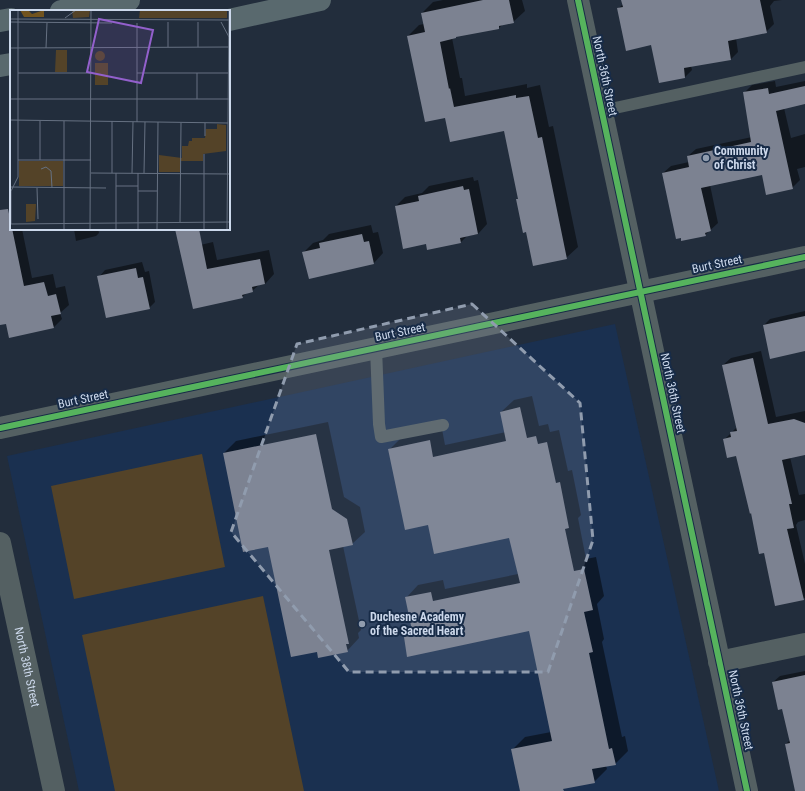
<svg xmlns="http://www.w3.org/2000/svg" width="805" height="791" font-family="'Roboto Condensed',sans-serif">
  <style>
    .built { fill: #1a3050 }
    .green { fill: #544328 }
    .shadow { fill: #0007 }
    .building { fill: #7c8291 }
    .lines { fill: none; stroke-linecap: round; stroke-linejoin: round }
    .service { stroke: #546062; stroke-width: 12 }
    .minor { stroke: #546062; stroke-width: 22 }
    .tertiary { stroke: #546062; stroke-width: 22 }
    .primary { stroke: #59696e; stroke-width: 22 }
    .cycleway-casing { stroke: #172b47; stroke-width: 8 }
    .cycleway { stroke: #56b35d; stroke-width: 6 }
    .marked { fill: #909cae; fill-opacity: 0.2; stroke: #909cae; stroke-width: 3; stroke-dasharray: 8 5; stroke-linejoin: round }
    .poi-dot { fill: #909cae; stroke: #172b47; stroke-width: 1.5 }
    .labels { text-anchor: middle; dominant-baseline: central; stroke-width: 4; stroke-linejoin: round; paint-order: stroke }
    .street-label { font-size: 12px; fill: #ccd8eb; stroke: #172b47 }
    .poi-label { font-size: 12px; font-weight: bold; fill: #ccd8eb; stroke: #172b47; text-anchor: start }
    .inset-road { fill: none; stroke: #667182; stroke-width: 1 }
    .view { fill: #9360cc; fill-opacity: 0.15; stroke: #9360cc; stroke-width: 2 }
    .inset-edge { fill: none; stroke: #ccd8eb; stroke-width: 2 }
  </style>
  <rect width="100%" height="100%" fill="#222d3c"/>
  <path class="built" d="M 615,324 L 719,791 L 79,791 L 7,456 Z"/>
  <path class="green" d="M 202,454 L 225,567 L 74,599 L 51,486 Z
    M 263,596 L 304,791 L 115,791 L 82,635 Z"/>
  <path class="shadow" d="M 443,0 L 522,0 L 525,11 L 513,22 L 503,24 L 499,28 L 457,36 L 452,38 L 460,78 L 462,78 L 465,96 L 527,84 L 527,88 L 540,85 L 549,127 L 553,126 L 578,247 L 566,258 L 527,231 L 517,200 L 519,198 L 505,129 L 446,117 L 408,36 L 419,25 L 424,24 L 422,13 L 433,2 Z
    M 623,0 L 782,0 L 774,1 L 770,6 L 774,24 L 766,32 L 736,38 L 738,52 L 731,59 L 691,66 L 692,70 L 685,77 L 660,82 L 652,44 L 618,9 L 623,4 Z
    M 775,81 L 776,87 L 805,81 L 805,103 L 784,108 L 791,138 L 805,134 L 805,167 L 797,169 L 800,180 L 792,188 L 763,174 L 710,185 L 718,223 L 705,235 L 663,173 L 671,166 L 689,162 L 688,156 L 696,149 L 752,137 L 744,93 L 752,85 Z
    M 473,177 L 474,181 L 478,180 L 487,224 L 478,234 L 467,236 L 461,242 L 427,243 L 396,206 L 405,197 L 422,193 L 429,186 Z
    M 371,225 L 373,233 L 378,232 L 383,253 L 374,263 L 304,252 L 313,243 L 323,240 L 329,234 Z
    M 0,228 L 22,229 L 32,278 L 53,274 L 56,288 L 65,286 L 69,305 L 60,313 L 62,319 L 53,328 L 0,293 Z
    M 74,229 L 98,229 L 99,233 L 96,236 L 76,241 Z
    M 213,242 L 217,260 L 269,250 L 274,274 L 265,284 L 259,285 L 252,291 L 247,293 L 242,297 L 194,307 L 192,247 Z
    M 142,262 L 145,272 L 149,271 L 155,302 L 149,308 L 99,277 L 105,270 Z
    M 805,311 L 805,350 L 764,325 L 770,319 Z
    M 761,351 L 776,417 L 805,411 L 805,454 L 790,457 L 799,495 L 805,494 L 805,520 L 798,522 L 796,525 L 805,564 L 805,598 L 776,605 L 764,552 L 751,512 L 737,455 L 724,440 L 737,427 L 723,365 L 731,358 Z
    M 532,396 L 539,426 L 548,424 L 550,432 L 559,430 L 568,471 L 572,470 L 581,515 L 578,518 L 586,559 L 596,557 L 604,596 L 597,604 L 604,639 L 602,642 L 622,737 L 625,736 L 628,751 L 615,764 L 606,766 L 607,769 L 594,782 L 566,787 L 561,791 L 521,791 L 512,750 L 525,737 L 551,732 L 530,630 L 405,637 L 413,630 L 406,598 L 418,585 L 443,580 L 445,589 L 518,574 L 510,537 L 429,524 L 389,450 L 402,437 L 442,429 L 445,445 L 506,432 L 501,412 L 514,400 Z
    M 328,422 L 344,497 L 360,507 L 365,532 L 352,544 L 343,546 L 361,630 L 358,633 L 359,638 L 347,651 L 318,650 L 224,453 L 236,441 Z
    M 805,671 L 805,791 L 802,791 L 786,744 L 790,740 L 783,708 L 773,682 L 780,676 Z"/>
  <path class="building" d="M 483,0 L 509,0 L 514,23 L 499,26 L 499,29 L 456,37 L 456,38 L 440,42 L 449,89 L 450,88 L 454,107 L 516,95 L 516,98 L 529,96 L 538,138 L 542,137 L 567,259 L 533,266 L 526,232 L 523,233 L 516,199 L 518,199 L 504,131 L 450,142 L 445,118 L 425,122 L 407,36 L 425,32 L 421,13 Z
    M 621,0 L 760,0 L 767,33 L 728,41 L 731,60 L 684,68 L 685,78 L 659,83 L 651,45 L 626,51 L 617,8 L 623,7 Z
    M 805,86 L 805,104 L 776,111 L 793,189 L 766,195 L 762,175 L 701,188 L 711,231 L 705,233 L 706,236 L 681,241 L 681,238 L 676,239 L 662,173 L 689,167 L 687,156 L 751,142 L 743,92 L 768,88 L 769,94 Z
    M 463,186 L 464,190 L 469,189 L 478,234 L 460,238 L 461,243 L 427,250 L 426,244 L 403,249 L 395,206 L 419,201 L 418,196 Z
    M 8,209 L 24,286 L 44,282 L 48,296 L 56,294 L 61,314 L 51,316 L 54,328 L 9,338 L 6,324 L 0,325 L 0,210 Z
    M 175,229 L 199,229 L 207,269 L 260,259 L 265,284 L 252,287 L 253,292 L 242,295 L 243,298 L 193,309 Z
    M 362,234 L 364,242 L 369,241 L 374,264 L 309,279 L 302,252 L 320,248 L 319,243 Z
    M 136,268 L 138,278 L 143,277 L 150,309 L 106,318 L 97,276 Z
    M 805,316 L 805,351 L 770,359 L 763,325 Z
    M 753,358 L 768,424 L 794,419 L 805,423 L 805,455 L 782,460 L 792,504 L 789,504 L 794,528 L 787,529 L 804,600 L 775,606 L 764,553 L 759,554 L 751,513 L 750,514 L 736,456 L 727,458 L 723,439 L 731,437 L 730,432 L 737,431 L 722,365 Z
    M 520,407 L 527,438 L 536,436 L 538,444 L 547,442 L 556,483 L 560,482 L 569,528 L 565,529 L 574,571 L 584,569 L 593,610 L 584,612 L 593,652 L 589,653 L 609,749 L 612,748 L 616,765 L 592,769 L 595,783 L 563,789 L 564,791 L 520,791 L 511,749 L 552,741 L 529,631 L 407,657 L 404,637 L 413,635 L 405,597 L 431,592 L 433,601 L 520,583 L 509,538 L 434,554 L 428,525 L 405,530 L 388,449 L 430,440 L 433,457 L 506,441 L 500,412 Z
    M 316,434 L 332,509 L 347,519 L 353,545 L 329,550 L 349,644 L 346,644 L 348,652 L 318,658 L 317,652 L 291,657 L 268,547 L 243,552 L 223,453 Z
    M 805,675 L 805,791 L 795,791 L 785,744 L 790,743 L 782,709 L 778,710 L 772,682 Z"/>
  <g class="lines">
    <path class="service" d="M 601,111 L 805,67
      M 376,348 L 379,424 L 381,437 L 443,425"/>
    <path class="minor" d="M 578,0 L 747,791
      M 0,428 L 805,257
      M 719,662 L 805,644"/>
    <path class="tertiary" id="s1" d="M 0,543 L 54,791"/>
    <path class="primary" d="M 61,11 L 129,0
      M 229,20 L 320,0
      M 0,21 L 11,19
      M 0,66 L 11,64"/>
    <defs>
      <path id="cycleway" d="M 578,0 L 747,791
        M 0,428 L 805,257"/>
    </defs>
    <use href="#cycleway" class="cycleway-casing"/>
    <use href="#cycleway" class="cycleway"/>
  </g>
  <path class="marked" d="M 472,304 L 580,403 L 593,540 L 548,672 L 349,672 L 231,532 L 297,344 Z"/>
  <g class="poi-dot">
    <circle cx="706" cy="158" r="4"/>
    <circle cx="362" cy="624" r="4"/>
  </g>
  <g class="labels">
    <g class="street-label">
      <text transform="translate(605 76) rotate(78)">North 36th Street</text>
      <text transform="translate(717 264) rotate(-12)">Burt Street</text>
      <text transform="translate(400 332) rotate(-12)">Burt Street</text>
      <text transform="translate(673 393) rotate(78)">North 36th Street</text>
      <text transform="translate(83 399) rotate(-12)">Burt Street</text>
      <text stroke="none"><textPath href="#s1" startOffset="127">North 38th Street</textPath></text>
      <text transform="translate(741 710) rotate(78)">North 36th Street</text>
    </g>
    <g class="poi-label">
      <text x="714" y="151">Community<tspan x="714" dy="14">of Christ</tspan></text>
      <text x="370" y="617">Duchesne Academy<tspan x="370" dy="14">of the Sacred Heart</tspan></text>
    </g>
  </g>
  <g transform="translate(10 10)">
    <rect width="220" height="220" fill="#222d3c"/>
    <path d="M 62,0 L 80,0 L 79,7 L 63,8 ZM 130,0 L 217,0 L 217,8 L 129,8 ZM 46,40 L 57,40 L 57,62 L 45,62 ZM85 46a5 5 0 1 1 10 0a5 5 0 1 1-10 0ZM 85,53 L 98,53 L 98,75 L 85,75 ZM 207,114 L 216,115 L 216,141 L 193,144 L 193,151 L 170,151 L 170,162 L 149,162 L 149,145 L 172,148 L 172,136 L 178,136 L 179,131 L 182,131 L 182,128 L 195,128 L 196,119 L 207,119 ZM 9,151 L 53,151 L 53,176 L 9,176 ZM 16,194 L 26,194 L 25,211 L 16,212 Z" fill="#544328"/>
    <path d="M 10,0 L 18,0 L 22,4 L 34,0 L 34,7 L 14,7 Z" fill="#71531e"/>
    <path class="inset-road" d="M 55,8 L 66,0M 0,9 L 220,10M 0,12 L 102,13M 158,12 L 158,37M 188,12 L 188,37M 211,12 L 219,27M 127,13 L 127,112M 0,38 L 220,37M 36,38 L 37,13M 8,63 L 81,63M 127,63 L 220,63M 0,89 L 220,89M 187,89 L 187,63M 0,110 L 218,113M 195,126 L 195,113M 8,150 L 81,150M 30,150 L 30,111M 31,159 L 36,157 L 41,161 L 42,178M 81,163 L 220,164M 102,163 L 102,111M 122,163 L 123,112M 128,163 L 128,220M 134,163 L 135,112M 106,176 L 128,176M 0,177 L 96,178M 27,178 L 28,209M 128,181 L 147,181M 170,212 L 171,113M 0,214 L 220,212M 1,214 L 1,181 L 8,167 L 8,0M 54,220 L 54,111M 80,220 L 81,0M 106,220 L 106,163M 147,220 L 148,112M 194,220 L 194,144M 217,220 L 219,0"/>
    <path class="view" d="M 89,9 L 143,20 L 131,73 L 77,62 Z"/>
    <rect width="220" height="220" class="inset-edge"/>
  </g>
</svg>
